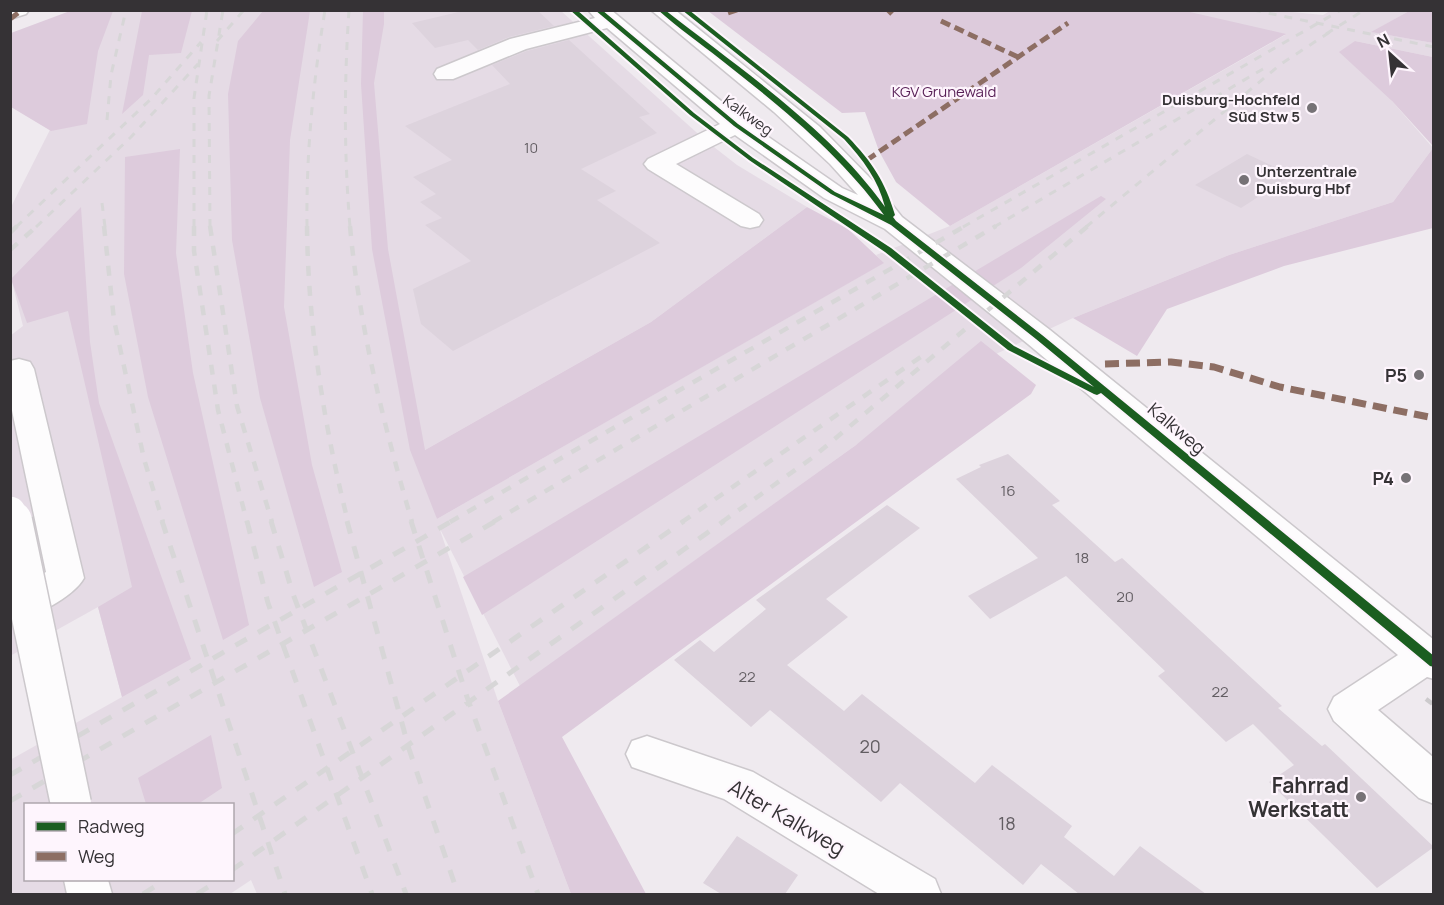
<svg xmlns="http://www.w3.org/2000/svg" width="1444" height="905" font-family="Manrope,sans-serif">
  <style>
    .built { fill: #e5dbe5; fill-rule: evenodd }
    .green { fill: #ddcbdc }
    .building { fill: #ddd3dd }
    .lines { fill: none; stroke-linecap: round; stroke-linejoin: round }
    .minor-casing { stroke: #ccc8cc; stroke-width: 3 }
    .major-casing { stroke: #ccc8cc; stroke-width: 3 }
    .highway-casing { stroke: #ccc8cc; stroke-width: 3 }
    .path { stroke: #cccacc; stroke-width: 4.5; stroke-dasharray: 8 4; stroke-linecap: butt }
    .minor { fill: #fdfcfd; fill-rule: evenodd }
    .major { fill: #fdfcfd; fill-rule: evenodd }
    .highway { fill: #fdfcfd; fill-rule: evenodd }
    .rail-far2 { stroke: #d7d6d7; stroke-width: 3; stroke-dasharray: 8 8; stroke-linecap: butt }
    .rail-far1 { stroke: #d7d6d7; stroke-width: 4.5; stroke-dasharray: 10 10; stroke-linecap: butt }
    .rail { stroke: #d7d6d7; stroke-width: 5; stroke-dasharray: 13 13; stroke-linecap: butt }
    .highway-bridge-far1-casing { stroke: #ccc8cc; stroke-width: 34; stroke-linecap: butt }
    .highway-bridge-casing { stroke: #ccc8cc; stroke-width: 43; stroke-linecap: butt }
    .highway-bridge-far1 { stroke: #fdfcfd; stroke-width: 31 }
    .highway-bridge { stroke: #fdfcfd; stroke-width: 40 }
    .quiet-far1 { stroke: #8d6e63; stroke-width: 5; stroke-dasharray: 10 5; stroke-linecap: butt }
    .quiet { stroke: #8d6e63; stroke-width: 7; stroke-dasharray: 14 7; stroke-linecap: butt }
    .cycleway-casing { stroke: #fef5fd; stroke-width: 4 }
    .cycleway { fill: #1b5e20; fill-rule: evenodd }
    .poi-dot { fill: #767276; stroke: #fef5fd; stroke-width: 2 }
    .labels { text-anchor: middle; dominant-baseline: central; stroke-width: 4.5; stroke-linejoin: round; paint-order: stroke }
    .far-number-label { font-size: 14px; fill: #625d62 }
    .far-park-label { font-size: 15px; fill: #571f56; stroke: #fef5fd }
    .far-poi-label { font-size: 15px; font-weight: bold; fill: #353235; stroke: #fef5fd; text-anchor: end }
    .far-street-label { font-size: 15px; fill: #353235; stroke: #fef5fd }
    .number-label { font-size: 15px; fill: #625d62 }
    .poi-label { font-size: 18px; font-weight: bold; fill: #353235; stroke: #fef5fd; text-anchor: end }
    .street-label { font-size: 18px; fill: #353235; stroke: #fef5fd }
    .near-number-label { font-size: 18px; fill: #625d62 }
    .near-poi-label { font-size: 21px; font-weight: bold; fill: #353235; stroke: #fef5fd; text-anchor: end }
    .near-street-label { font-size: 21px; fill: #353235; stroke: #fef5fd }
  </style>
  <rect width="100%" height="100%" fill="#efeaef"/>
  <path class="built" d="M 110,11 L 561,11 L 705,140 L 737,165 L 807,207 L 651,322 L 425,450 L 437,519 L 883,263 L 876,255 L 950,226 L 1285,35 L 1181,11 L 1282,11 L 1323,15 L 1330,11 L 1409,11 L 1372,32 L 1433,43 L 1433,57 L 1355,41 L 1392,101 L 1433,148 L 1393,202 L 1229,255 L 1073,318 L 998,353 L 856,445 L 520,686 L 439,527 L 498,701 L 571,894 L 257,894 L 251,880 L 230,894 L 11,894 L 10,760 L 122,697 L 98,607 L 10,656 L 10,336 L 23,326 L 11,278 L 11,207 ZM 26,804 L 232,804 L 232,880 L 26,880 Z"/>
  <path class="green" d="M 1181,10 L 1286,34 L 950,226 L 896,182 L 879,151 L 865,112 L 842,113 L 708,11 Z
    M 70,11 L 113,11 L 98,51 L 87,124 L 51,131 L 11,107 L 11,33 Z
    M 142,11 L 192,11 L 181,53 L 149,55 L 143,95 L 122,114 Z
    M 263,11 L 310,11 L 290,140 L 284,307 L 312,465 L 342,572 L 314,587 L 260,398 L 232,240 L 228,94 L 238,41 Z
    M 363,11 L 384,11 L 384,24 L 374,83 L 388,249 L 425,450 L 651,322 L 807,207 L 848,229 L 884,263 L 437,519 L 410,450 L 372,249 L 361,84 Z
    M 1409,11 L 1433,11 L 1433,43 L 1371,32 Z
    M 1355,41 L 1433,57 L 1433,146 L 1392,101 L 1339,52 Z
    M 1433,148 L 1433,228 L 1284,266 L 1167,309 L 1137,356 L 1073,318 L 1229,255 L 1393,202 Z
    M 180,149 L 176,253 L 193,373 L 249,625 L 223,640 L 148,397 L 124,274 L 125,157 Z
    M 1101,196 L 1106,199 L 1021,268 L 482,615 L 463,577 Z
    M 81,207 L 90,342 L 99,403 L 191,659 L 122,697 L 98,607 L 132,587 L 68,311 L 27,323 L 11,279 Z
    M 981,341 L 1036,385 L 1031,394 L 562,737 L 646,894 L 571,894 L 498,701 L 856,445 Z
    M 211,735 L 222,788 L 198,804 L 146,804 L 138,778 Z"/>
  <path class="building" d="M 467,10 L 537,10 L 554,26 L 509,37 L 478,50 L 468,40 L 435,48 L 412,23 Z
    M 569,40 L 650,114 L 639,117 L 657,133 L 581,169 L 616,191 L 597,200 L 660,243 L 453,351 L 421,324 L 413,289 L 471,261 L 425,225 L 442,218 L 420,202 L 436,194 L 413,177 L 452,160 L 405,126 L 510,84 L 492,65 L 527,51 Z
    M 1247,154 L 1292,175 L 1241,208 L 1195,185 Z
    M 1008,454 L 1060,501 L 1052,505 L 1115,562 L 1122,558 L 1282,706 L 1278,708 L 1322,746 L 1325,744 L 1434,847 L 1377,888 L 1269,782 L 1294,765 L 1253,724 L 1226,742 L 1158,676 L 1165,671 L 1066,576 L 990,619 L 968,596 L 1038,558 L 956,479 L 981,467 L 979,465 Z
    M 887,505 L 920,528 L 826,599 L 848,617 L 787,665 L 844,711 L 862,694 L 975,783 L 992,765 L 1072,826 L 1064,837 L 1114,876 L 1140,846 L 1206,894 L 1079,894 L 1041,864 L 1023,885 L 900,783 L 881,802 L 770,710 L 751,727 L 674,660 L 700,640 L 714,652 L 766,609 L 756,600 Z
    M 737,836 L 798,875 L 785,894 L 721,894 L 703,883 Z"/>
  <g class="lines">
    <defs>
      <path id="minor" d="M 588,10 L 611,10 L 744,120 L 842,188 L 858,195 L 830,164 L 774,112 L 651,10 L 675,10 L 820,127 L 874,182 L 902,217 L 1050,330 L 1434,640 L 1434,679 L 1427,677 L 1378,710 L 1434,758 L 1434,804 L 1419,798 L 1334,721 L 1328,709 L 1334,697 L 1398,655 L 1028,344 L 885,229 L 824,198 L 735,135 L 676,164 L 759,214 L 763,220 L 759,226 L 750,228 L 741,226 L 648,169 L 644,164 L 648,159 L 720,124 L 607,28 L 526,49 L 453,79 L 437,79 L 434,74 L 437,69 L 510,39 L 595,18 Z
        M 19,359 L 30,362 L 34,369 L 84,578 C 74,597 31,618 10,625 L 10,592 L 46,572 L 10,401 L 10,361 Z
        M 647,736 L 753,772 L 935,879 L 941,894 L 879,894 L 724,799 L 632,767 L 626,754 L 632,741 Z"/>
      <path id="major" d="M 10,10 L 29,10 L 26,14 L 10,19 Z"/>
      <path id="highway" d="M 64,880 L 108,880 L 112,894 L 67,894 Z"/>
    </defs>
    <use href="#minor" class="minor-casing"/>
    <use href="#major" class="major-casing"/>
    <use href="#highway" class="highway-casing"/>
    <path class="path" d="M 1426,699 L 1434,705"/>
    <use href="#minor" class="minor"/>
    <use href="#major" class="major"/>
    <use href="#highway" class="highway"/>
    <path class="rail-far2" d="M 349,10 C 344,83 344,154 350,227
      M 1253,10 L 1434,47
      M 1326,34 L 1364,10
      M 217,41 L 244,10
      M 107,120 L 111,75 L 126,10
      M 102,203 L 105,227
      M 16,227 L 152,98 L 201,42
      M 36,227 L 131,137 L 198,64
      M 194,227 L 194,98 L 207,10
      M 210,227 L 209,96 L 223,10
      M 307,227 C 306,154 313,83 325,10
      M 963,227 L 1341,10
      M 994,227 L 1268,66
      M 1086,227 L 1281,64 L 1333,30"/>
    <path class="rail-far1" d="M 104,226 L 114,320 L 144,459 L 163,522
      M 194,226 L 194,251 L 218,410 L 247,522
      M 210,226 L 237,406 L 272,522
      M 307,226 C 308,325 324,426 348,522
      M 350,226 C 359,326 384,426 412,522
      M 10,233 L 17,226
      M 10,250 L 37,226
      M 450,522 L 965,226
      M 493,522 L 996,226
      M 682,522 L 925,354
      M 722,522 L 812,458 L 1088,226"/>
    <path class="rail" d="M 162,521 L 285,894
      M 247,521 L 268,603 L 372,894
      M 271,521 L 293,594 L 406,894
      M 347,521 L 409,749 L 458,894
      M 411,521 L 467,697 L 538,894
      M 10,775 L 452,521
      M 10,801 L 496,521
      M 232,834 L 684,521
      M 232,870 L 724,521
      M 143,894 L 165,880
      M 197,894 L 219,880"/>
    <defs>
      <path id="highway-bridge-far1" d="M 10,512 L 12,522"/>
      <path id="highway-bridge" d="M 12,521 L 71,804"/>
    </defs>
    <use href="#highway-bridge-far1" class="highway-bridge-far1-casing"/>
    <use href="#highway-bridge" class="highway-bridge-casing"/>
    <use href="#highway-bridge-far1" class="highway-bridge-far1"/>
    <use href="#highway-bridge" class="highway-bridge"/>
    <path class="quiet-far1" d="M 888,10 L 892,14
      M 728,13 L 737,10
      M 10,19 L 22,10
      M 941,21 L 1018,57
      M 867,160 L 1068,23"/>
    <path class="quiet" d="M 1105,364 L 1171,362 L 1214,367 L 1280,387 L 1434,418"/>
    <defs>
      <path id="cycleway" d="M 570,10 L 577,10 L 694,113 L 753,158 L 891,248 L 1014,346 L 1094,387 L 1036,339 L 891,225 L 831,194 L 734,126 L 595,10 L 602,10 L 738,124 L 835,192 L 884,215 C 840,154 780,106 720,59 C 700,43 678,28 658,10 L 665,10 C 739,68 831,130 885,207 C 878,179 863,160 844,139 L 682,10 L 689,10 L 848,137 C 872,162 885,181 895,215 L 893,217 L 896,221 L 1042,335 L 1434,656 L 1434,667 L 1430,666 L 1101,393 L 1097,395 L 1094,394 L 1008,350 L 885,252 L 749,160 L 690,115 Z"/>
    </defs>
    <use href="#cycleway" class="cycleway-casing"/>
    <use href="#cycleway" class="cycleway"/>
  </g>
  <g class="poi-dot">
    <circle cx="1312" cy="108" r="6"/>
    <circle cx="1244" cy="180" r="6"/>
    <circle cx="1419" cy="375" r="6"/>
    <circle cx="1406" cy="478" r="6"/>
    <circle cx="1361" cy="797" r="6"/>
  </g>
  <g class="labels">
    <g class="far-number-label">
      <text x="531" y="147">10</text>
    </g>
    <g class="far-park-label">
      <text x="944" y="91">KGV Grunewald</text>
    </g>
    <g class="far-poi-label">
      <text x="1300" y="99">Duisburg-Hochfeld<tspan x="1300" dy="17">Süd Stw 5</tspan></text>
      <text x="1256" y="171" text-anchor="start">Unterzentrale<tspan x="1256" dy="17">Duisburg Hbf</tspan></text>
    </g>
    <g class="far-street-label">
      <text transform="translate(748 115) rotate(36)">Kalkweg</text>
    </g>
    <g class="number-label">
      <text x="1008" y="490">16</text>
      <text x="1082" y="557">18</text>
      <text x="1125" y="596">20</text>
      <text x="747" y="676">22</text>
      <text x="1220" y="691">22</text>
    </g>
    <g class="poi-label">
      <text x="1407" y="375">P5</text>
      <text x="1394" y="478">P4</text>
    </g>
    <g class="street-label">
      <text transform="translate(1177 428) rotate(40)">Kalkweg</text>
    </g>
    <g class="near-number-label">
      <text x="870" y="746">20</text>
      <text x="1007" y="823">18</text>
    </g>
    <g class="near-poi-label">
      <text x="1349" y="785">Fahrrad<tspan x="1349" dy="24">Werkstatt</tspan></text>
    </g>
    <g class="near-street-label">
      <text transform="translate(787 817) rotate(30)">Alter Kalkweg</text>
    </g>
  </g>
  <rect width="1444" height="905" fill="none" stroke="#353235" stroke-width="24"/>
  <rect x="24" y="803" width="210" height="78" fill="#fef5fd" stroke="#aea7ad" stroke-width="1.5"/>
  <rect x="36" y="822" width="30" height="9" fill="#1b5e20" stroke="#aea7ad" stroke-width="1.5"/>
  <text x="78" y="833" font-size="18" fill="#353235">Radweg</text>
  <rect x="36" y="852" width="30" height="9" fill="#8d6e63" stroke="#aea7ad" stroke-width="1.5"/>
  <text x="78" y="863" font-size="18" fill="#353235">Weg</text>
  <g transform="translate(1390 54) rotate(333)" stroke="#fef5fd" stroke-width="4.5" paint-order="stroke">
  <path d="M0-4.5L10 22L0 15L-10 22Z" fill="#353235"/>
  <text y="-9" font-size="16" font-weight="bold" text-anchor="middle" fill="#353235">N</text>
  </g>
</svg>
